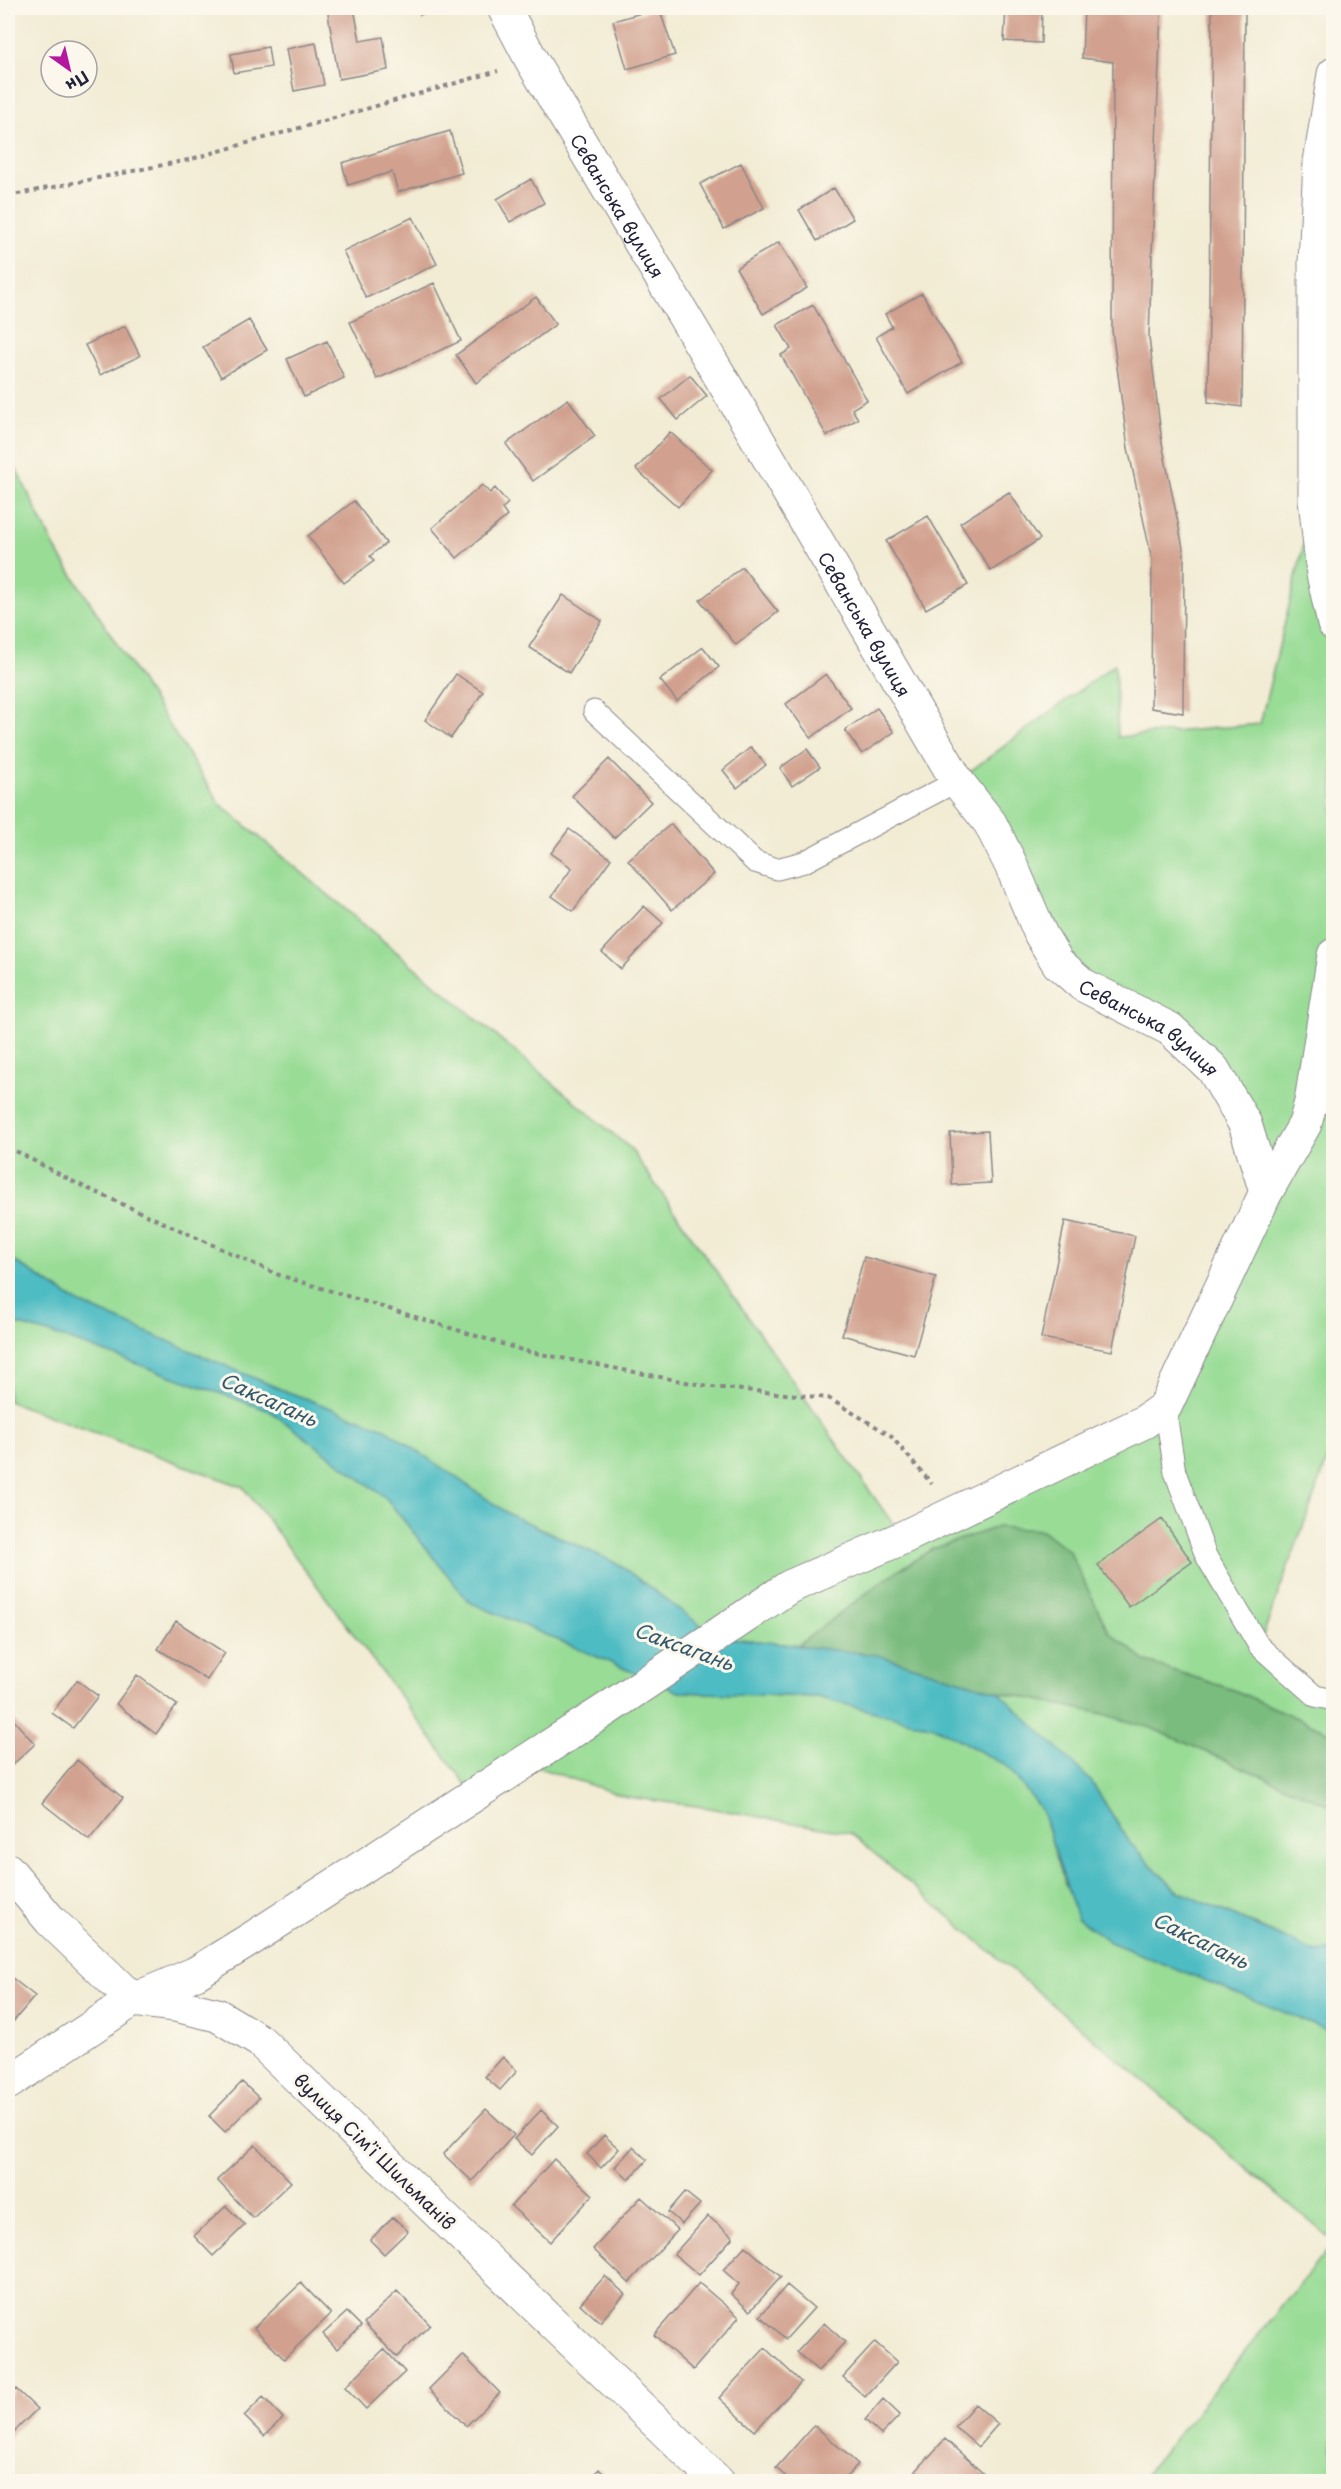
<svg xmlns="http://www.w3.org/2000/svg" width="1341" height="2489" font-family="'Playpen Sans',sans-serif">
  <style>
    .green { fill: #98dc95; stroke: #5d7f68; stroke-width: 1.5 }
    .forest { fill: #7abc7e; stroke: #4e6f5c; stroke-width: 1.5 }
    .water { fill: #4dbcc3; stroke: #386f7f; stroke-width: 1.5 }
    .building { fill: #d1a08e }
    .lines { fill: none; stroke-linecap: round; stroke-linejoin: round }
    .lane-casing { stroke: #8a8788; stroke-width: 23 }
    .street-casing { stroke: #8a8788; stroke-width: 35 }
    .path { stroke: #8a8788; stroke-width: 4; stroke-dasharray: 4.5 4.5; stroke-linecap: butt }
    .lane { stroke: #fff; stroke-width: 21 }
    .street { stroke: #fff; stroke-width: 33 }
    .labels { text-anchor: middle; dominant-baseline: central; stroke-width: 6; stroke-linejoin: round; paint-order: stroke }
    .street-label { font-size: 18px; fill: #22223b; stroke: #fbf7ec }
    .water-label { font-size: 20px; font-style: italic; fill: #31586b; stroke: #fbf7ec }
  </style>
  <rect width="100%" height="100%" fill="#fbf7ec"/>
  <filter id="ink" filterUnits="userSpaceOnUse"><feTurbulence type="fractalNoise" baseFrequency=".0167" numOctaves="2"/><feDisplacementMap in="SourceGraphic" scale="12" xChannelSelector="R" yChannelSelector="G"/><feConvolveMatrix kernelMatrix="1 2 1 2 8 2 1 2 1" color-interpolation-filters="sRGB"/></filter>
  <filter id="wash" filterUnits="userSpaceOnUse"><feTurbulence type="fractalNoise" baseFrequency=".008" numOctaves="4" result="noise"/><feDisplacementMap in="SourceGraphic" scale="24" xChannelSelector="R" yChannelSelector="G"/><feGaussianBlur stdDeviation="1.35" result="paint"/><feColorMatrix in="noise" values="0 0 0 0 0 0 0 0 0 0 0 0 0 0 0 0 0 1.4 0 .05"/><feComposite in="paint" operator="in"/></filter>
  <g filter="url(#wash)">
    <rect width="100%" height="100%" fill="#f2ecd4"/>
    <path class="green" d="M 8,452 L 55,548 L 220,804 L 630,1148 L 902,1537 L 1144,1422 L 1266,1192 L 1213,1069 L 1083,985 L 957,781 L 1115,664 L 1118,737 L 1260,724 L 1315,499 L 1333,499 L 1333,1445 L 1259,1646 L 1333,1700 L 1333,1950 L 1315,1952 L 1176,1890 L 1130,1843 L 1091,1781 L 877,1655 L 715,1636 L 618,1564 L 509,1514 L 384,1428 L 280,1389 L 79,1303 L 8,1257 Z
      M 8,1322 L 56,1335 L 270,1411 L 386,1498 L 469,1602 L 679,1692 L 817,1697 L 938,1728 L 1008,1767 L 1042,1811 L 1065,1885 L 1110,1942 L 1333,2032 L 1333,2241 L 850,1833 L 704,1807 L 627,1797 L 536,1767 L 480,1803 L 243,1487 L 8,1401 Z
      M 1333,2243 L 1333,2481 L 1140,2481 Z"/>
    <path class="forest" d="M 997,1527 L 1042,1530 L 1069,1551 L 1109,1632 L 1147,1662 L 1234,1690 L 1333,1734 L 1333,1807 L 1151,1728 L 1099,1713 L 999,1692 L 877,1655 L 797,1646 L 885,1579 L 932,1549 Z"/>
    <path class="water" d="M 8,1257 L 79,1303 L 280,1389 L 384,1428 L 509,1514 L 618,1564 L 715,1636 L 877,1655 L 999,1692 L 1091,1781 L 1130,1843 L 1176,1890 L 1315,1952 L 1333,1950 L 1333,2032 L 1110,1942 L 1077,1918 L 1042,1811 L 1008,1767 L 938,1728 L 817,1697 L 679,1692 L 469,1602 L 386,1498 L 270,1411 L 56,1335 L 8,1322 Z"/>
    <g id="blocks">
      <path class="building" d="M 327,8 L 354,8 L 360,41 L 383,37 L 388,70 L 339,79 Z
        M 418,8 L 438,8 L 420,15 Z
        M 659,8 L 675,55 L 627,69 L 613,21 Z
        M 1006,8 L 1042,8 L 1041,43 L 1004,41 Z
        M 1084,8 L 1161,8 L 1149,337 L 1162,443 L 1184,553 L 1183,713 L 1151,708 L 1152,560 L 1128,448 L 1112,330 L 1113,62 L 1082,58 Z
        M 1212,8 L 1245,8 L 1242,407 L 1208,402 Z
        M 316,43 L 324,85 L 294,91 L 286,49 Z
        M 268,47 L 271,67 L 234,73 L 231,54 Z
        M 450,131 L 462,173 L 398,192 L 392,172 L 348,185 L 342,163 Z
        M 741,163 L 764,208 L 724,229 L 700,184 Z
        M 531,179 L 544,203 L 510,222 L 497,199 Z
        M 834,188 L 853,219 L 817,241 L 799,210 Z
        M 413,217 L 437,264 L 366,298 L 343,251 Z
        M 779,242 L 807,288 L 763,314 L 736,268 Z
        M 434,283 L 461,341 L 377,379 L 350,322 Z
        M 922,293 L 962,362 L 908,394 L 876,337 L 892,327 L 885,314 Z
        M 536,297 L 556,324 L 476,383 L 456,355 Z
        M 813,305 L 867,400 L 852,409 L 858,419 L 827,436 L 781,355 L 791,349 L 777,325 Z
        M 249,320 L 267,350 L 221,377 L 203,347 Z
        M 125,326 L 140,356 L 100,375 L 85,345 Z
        M 327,341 L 344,378 L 304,397 L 287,359 Z
        M 690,375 L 707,396 L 678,420 L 661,399 Z
        M 568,399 L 595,436 L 533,481 L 506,444 Z
        M 670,432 L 712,470 L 678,507 L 636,469 Z
        M 482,485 L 490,493 L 495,488 L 508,503 L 502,509 L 507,516 L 457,558 L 432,528 Z
        M 1009,492 L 1040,539 L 991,571 L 960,523 Z
        M 354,501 L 386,543 L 370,556 L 374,561 L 344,583 L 308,536 Z
        M 928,516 L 968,585 L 926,609 L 886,541 Z
        M 742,567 L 778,612 L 736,645 L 700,600 Z
        M 563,595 L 602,621 L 569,673 L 529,647 Z
        M 703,647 L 719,667 L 677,701 L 660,680 Z
        M 456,674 L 483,692 L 451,738 L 425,720 Z
        M 826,674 L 851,708 L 811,738 L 786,704 Z
        M 877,708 L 894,732 L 862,754 L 845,730 Z
        M 751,747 L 766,765 L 737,788 L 723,770 Z
        M 807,749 L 820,767 L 792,786 L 780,768 Z
        M 609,759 L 651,802 L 614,838 L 572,796 Z
        M 671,824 L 714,874 L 672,910 L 628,860 Z
        M 569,829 L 611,859 L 573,911 L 552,896 L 572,868 L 551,853 Z
        M 644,906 L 663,923 L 621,969 L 602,952 Z
        M 988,1131 L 991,1183 L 952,1185 L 950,1133 Z
        M 1065,1221 L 1135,1236 L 1112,1351 L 1041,1338 Z
        M 864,1257 L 936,1277 L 914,1355 L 842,1335 Z
        M 1162,1519 L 1192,1562 L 1129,1607 L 1098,1565 Z
        M 176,1621 L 225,1653 L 207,1680 L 158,1649 Z
        M 137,1675 L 177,1705 L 156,1734 L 116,1704 Z
        M 77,1680 L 98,1696 L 73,1728 L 52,1713 Z
        M 8,1714 L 35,1744 L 8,1769 Z
        M 77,1760 L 123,1798 L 89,1840 L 42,1803 Z
        M 12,1978 L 35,1996 L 12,2023 L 8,2020 L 8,1983 Z
        M 503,2057 L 517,2071 L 500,2090 L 485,2077 Z
        M 242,2082 L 259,2098 L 225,2132 L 209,2116 Z
        M 486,2109 L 514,2135 L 472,2181 L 443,2154 Z
        M 541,2110 L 558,2126 L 532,2155 L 514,2139 Z
        M 604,2135 L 619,2149 L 601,2168 L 587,2154 Z
        M 255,2145 L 291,2182 L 253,2218 L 217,2180 Z
        M 633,2147 L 647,2160 L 629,2180 L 615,2167 Z
        M 554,2159 L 593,2195 L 550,2242 L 511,2206 Z
        M 685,2192 L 700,2204 L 682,2224 L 668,2212 Z
        M 641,2197 L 678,2230 L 629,2283 L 593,2249 Z
        M 226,2206 L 245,2225 L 213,2256 L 194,2236 Z
        M 708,2216 L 733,2237 L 699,2275 L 674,2254 Z
        M 393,2217 L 408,2231 L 384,2254 L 370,2240 Z
        M 745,2246 L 781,2277 L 750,2311 L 731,2294 L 739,2284 L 723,2270 Z
        M 605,2276 L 625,2294 L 600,2322 L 580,2304 Z
        M 301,2283 L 331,2314 L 284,2359 L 254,2328 Z
        M 699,2283 L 739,2317 L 693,2370 L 654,2335 Z
        M 787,2285 L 814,2308 L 786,2339 L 760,2316 Z
        M 397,2291 L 430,2325 L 397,2357 L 364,2323 Z
        M 347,2312 L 361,2326 L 337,2349 L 323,2334 Z
        M 824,2323 L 845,2342 L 818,2371 L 797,2352 Z
        M 875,2342 L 897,2362 L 865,2397 L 843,2377 Z
        M 765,2348 L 801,2382 L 755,2431 L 719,2398 Z
        M 384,2349 L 405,2372 L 366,2409 L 345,2387 Z
        M 463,2355 L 500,2393 L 466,2426 L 429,2389 Z
        M 16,2389 L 37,2409 L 8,2438 L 8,2398 Z
        M 263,2397 L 283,2418 L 264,2436 L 244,2416 Z
        M 883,2399 L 900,2415 L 881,2435 L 865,2420 Z
        M 975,2404 L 998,2424 L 978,2447 L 955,2427 Z
        M 814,2425 L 858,2464 L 842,2482 L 792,2482 L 776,2468 Z
        M 945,2439 L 986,2476 L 981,2482 L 906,2482 Z
        M 599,2469 L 611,2482 L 586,2482 Z"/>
    </g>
  </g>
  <g filter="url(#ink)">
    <use href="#blocks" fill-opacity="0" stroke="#8a8788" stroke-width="1.5"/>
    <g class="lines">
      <defs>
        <path id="lane" d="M 594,711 L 755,862 L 777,869 L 804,862 L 957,781
          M 1165,1407 L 1175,1472 L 1206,1556 L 1259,1646 L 1315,1696 L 1334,1700"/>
        <g id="street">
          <path id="s1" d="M 504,8 L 532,61 L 767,455 L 957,781 L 990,823 L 1012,867 L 1041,935 L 1058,963 L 1083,985 L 1170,1029 L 1213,1069 L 1245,1124 L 1266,1192"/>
          <path d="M 1334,74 L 1320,162 L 1315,262 L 1315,499 L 1323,574 L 1334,624"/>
          <path d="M 8,1870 L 50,1920 L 133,2000 L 175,2005 L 217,2015 L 260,2041 L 718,2482"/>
          <path d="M 8,2083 L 133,2000 L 196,1973 L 251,1939 L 607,1709 L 789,1587 L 902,1538 L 1144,1422 L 1165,1407 L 1266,1192 L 1305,1124 L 1311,1102 L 1334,955"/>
        </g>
      </defs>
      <use href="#lane" class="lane-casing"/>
      <use href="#street" class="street-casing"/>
      <path class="path" d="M 8,196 L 188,160 L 498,71
        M 8,1147 L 78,1184 L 279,1275 L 525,1351 L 712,1387 L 828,1398 L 890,1435 L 932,1484"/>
      <use href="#lane" class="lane"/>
      <use href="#street" class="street"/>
    </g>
  </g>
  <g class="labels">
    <g class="street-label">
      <text stroke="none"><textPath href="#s1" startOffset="228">Севанська вулиця</textPath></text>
      <text stroke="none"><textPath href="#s1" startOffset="714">Севанська вулиця</textPath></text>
      <text stroke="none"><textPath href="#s1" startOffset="1218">Севанська вулиця</textPath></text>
      <text transform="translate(375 2151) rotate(44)">вулиця Сімʼї Шильманів</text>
    </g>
    <g class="water-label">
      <text transform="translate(269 1399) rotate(24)">Саксагань</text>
      <text transform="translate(684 1646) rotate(20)">Саксагань</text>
      <text transform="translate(1201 1940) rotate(26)">Саксагань</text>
    </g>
  </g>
  <rect width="1341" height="2489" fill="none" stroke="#fbf7ec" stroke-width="30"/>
  <g transform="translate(69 69) rotate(146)"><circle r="28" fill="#fbf7ec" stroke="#a4a2a5" stroke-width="1.5"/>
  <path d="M0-4.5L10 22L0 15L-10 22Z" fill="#b5179e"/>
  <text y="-9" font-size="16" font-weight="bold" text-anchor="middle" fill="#22223b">Пн</text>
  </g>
</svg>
